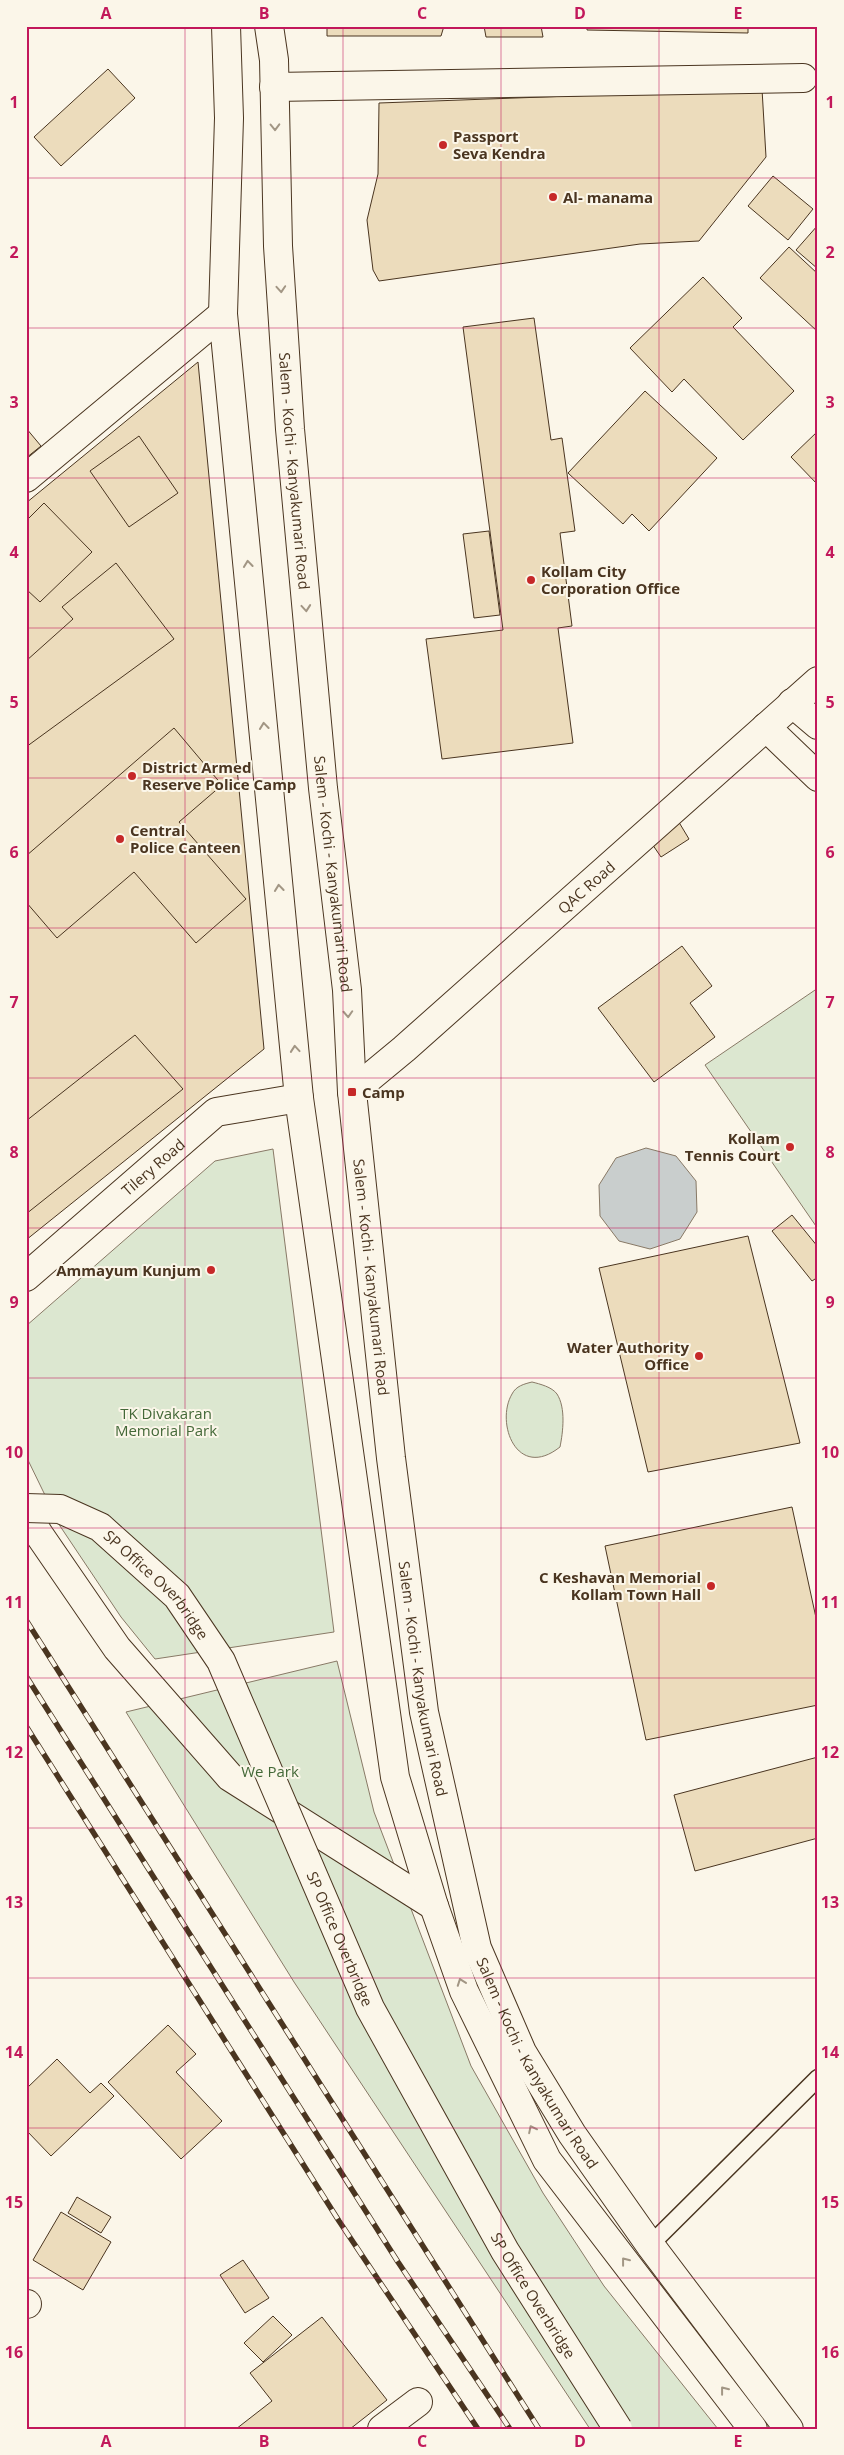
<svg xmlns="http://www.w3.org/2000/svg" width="844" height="2455" font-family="'Open Sans',sans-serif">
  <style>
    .green { fill: #dce7d0; stroke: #887966 }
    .water { fill: #c9cecd; stroke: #887966 }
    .building { fill: #ecdcbc; stroke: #4a3520 }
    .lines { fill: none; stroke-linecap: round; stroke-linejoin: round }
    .lane-casing { stroke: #4a3520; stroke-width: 19 }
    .street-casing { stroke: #4a3520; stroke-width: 30 }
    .secondary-casing { stroke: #4a3520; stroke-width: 30 }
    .primary-casing { stroke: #4a3520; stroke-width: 30 }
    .lane { stroke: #fbf6e9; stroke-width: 16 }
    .street { stroke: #fbf6e9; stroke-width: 28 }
    .secondary { stroke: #fbf6e9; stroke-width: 28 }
    .primary { stroke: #fbf6e9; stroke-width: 28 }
    .rail-casing { stroke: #4a3520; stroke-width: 5.5 }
    .rail { stroke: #fbf6e9; stroke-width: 4; stroke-dasharray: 11; stroke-linecap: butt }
    .secondary-bridge-casing { stroke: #4a3520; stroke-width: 30; stroke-linecap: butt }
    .secondary-bridge { stroke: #fbf6e9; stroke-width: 28 }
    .oneway { stroke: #a29684 }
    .grid { fill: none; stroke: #c2185b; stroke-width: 1; stroke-opacity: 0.55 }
    .poi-dot { fill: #c62828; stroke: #fbf6e9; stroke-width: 2 }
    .labels { text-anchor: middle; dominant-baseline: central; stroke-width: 4; stroke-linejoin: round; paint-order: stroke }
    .poi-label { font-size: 15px; font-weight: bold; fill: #4a3520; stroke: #fbf6e9; text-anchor: start }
    .street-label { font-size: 15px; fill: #4a3520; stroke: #fbf6e9 }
    .park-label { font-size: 15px; fill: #436837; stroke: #fbf6e9 }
    .neatline { fill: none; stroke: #c2185b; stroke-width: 2 }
    .grid-label { font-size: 16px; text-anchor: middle; font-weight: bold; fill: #c2185b }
  </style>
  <rect width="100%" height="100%" fill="#fbf6e9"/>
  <path class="green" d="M 818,988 L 818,1229 L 705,1065 Z
    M 273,1149 L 334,1632 L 155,1659 L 121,1617 L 60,1526 L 26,1456 L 26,1326 L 215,1161 Z
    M 532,1382 C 540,1384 552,1387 557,1394 C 566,1408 563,1432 560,1447 C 517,1481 495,1423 512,1394 C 516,1386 524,1384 532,1382 Z
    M 337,1661 L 374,1812 L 471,2066 L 543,2193 L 604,2286 L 718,2429 L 590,2429 L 294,1982 L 126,1712 Z"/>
  <path class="water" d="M 646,1148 L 676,1156 L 696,1181 L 697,1212 L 680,1239 L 650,1249 L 619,1241 L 600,1216 L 599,1185 L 616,1158 Z"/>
  <path class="building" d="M 327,26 L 444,26 L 441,36 L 327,36 Z
    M 484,26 L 558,26 L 541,26 L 543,37 L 486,37 Z
    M 587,26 L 748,26 L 748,33 L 587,30 Z
    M 108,69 L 135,98 L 61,166 L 34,137 Z
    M 762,89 L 766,157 L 699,241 L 640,244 L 379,281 L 373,270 L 367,220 L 378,174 L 379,103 Z
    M 773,176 L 813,209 L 788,240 L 748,206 Z
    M 818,225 L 818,269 L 796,250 Z
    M 789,247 L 818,274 L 818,332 L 760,278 Z
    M 703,277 L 742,318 L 733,327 L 794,391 L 743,440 L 684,379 L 672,392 L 630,348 Z
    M 534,318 L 551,440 L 562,438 L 575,531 L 560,533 L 572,626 L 558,628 L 573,743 L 442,759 L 426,639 L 503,630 L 463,327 Z
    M 198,362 L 264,1049 L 26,1240 L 26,503 Z
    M 645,391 L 717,458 L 649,531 L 632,514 L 623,524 L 568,473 Z
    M 26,428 L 41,446 L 26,458 Z
    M 818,431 L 818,485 L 791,457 Z
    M 139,436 L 178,493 L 129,527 L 90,471 Z
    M 44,503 L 92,552 L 40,602 L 26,589 L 26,521 Z
    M 489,531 L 500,615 L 474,618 L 463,534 Z
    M 116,563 L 174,639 L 26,747 L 26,661 L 73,619 L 62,607 Z
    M 174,728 L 222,785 L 179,822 L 246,899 L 196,943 L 134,872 L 57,938 L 26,902 L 26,856 Z
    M 677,819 L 689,839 L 661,857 L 648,838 Z
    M 682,946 L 712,986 L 690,1003 L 715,1037 L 654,1082 L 598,1008 Z
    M 135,1035 L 183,1089 L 26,1214 L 26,1121 Z
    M 792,1215 L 818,1247 L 818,1277 L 812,1281 L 772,1231 Z
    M 748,1236 L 800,1443 L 648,1472 L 599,1268 Z
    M 792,1507 L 818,1627 L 818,1705 L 646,1740 L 605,1546 Z
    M 818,1757 L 818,1838 L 695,1871 L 674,1795 Z
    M 168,2025 L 196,2054 L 176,2072 L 222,2121 L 181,2159 L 108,2082 Z
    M 57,2059 L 90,2093 L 101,2083 L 114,2096 L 51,2156 L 26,2130 L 26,2089 Z
    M 77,2197 L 111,2217 L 101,2233 L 68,2213 Z
    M 61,2212 L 111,2242 L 83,2290 L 33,2260 Z
    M 243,2260 L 269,2298 L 245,2313 L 220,2275 Z
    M 273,2316 L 292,2335 L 263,2362 L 244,2343 Z
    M 322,2317 L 387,2400 L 350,2429 L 236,2429 L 272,2401 L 250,2373 Z"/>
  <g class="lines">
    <defs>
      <path id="lane" d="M 650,2245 L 818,2078"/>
      <g id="street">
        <path d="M 274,87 L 803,78"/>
        <path d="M 26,478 L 223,314"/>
        <path d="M 792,703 L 818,725"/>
        <path d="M 766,727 L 818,777"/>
        <path id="s1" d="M 352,1092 L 404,1049 L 818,681"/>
        <path d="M 26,1510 L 38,1533 L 117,1648 L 230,1777 L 434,1906"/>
        <path d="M 26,2304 L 27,2304"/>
        <path d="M 382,2429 L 418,2402"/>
      </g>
      <g id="secondary">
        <path id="s2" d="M 26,1277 L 216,1112 L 299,1098"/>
      </g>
      <g id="primary">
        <path d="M 226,26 L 229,118 L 223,314 L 299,1098 L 395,1777 L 434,1906 L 464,1991 L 547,2160 L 753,2429"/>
        <path id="s3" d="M 269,26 L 274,60 L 278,246 L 290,429 L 323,788 L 347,990 L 352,1092 L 391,1458 L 424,1712 L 477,1948 L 522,2052 L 572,2134 L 650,2245 L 789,2429"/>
      </g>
    </defs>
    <use href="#lane" class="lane-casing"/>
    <use href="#street" class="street-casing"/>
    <use href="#secondary" class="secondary-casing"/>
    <use href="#primary" class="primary-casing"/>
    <use href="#lane" class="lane"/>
    <use href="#street" class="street"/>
    <use href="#secondary" class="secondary"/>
    <use href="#primary" class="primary"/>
    <defs>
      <path id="rail" d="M 26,1620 L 539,2429
        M 26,1676 L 398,2262 L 510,2429
        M 26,1726 L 339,2221 L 478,2429"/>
    </defs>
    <use href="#rail" class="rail-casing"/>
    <use href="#rail" class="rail"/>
    <defs>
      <g id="secondary-bridge">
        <path id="s4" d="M 26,1508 L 60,1509 L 100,1527 L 177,1596 L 221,1661 L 370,2008 L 505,2251 L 618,2429"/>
      </g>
    </defs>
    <use href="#secondary-bridge" class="secondary-bridge-casing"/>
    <use href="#secondary-bridge" class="secondary-bridge"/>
  </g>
  <defs><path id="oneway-chevron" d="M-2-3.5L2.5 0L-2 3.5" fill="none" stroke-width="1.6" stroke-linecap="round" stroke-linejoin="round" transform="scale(1.25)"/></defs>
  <g class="oneway">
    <use href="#oneway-chevron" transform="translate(275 127) rotate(89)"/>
    <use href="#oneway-chevron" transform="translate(281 289) rotate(86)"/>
    <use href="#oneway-chevron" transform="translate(248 564) rotate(-96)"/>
    <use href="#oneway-chevron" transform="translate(306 608) rotate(85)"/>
    <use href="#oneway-chevron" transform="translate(264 726) rotate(-96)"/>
    <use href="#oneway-chevron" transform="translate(279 888) rotate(-96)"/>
    <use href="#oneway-chevron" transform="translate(348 1014) rotate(87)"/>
    <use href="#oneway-chevron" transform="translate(295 1049) rotate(-95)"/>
    <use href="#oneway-chevron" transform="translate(461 1982) rotate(-110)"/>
    <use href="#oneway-chevron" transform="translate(532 2129) rotate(-116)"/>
    <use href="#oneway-chevron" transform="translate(625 2261) rotate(-128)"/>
    <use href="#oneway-chevron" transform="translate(724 2390) rotate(-128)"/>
  </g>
  <path class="grid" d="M 185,26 L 185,2429M 343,26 L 343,2429M 501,26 L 501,2429M 659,26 L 659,2429M 26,178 L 818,178M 26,328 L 818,328M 26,478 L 818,478M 26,628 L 818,628M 26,778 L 818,778M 26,928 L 818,928M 26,1078 L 818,1078M 26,1228 L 818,1228M 26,1378 L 818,1378M 26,1528 L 818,1528M 26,1678 L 818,1678M 26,1828 L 818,1828M 26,1978 L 818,1978M 26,2128 L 818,2128M 26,2278 L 818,2278"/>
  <g class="poi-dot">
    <circle cx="443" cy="145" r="5"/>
    <circle cx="553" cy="197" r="5"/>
    <circle cx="531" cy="580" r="5"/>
    <circle cx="132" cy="776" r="5"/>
    <circle cx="120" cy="839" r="5"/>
    <rect x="347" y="1087" width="10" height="10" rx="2.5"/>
    <circle cx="790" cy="1147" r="5"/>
    <circle cx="211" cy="1270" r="5"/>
    <circle cx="699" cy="1356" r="5"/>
    <circle cx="711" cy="1586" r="5"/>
  </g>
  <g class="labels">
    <g class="poi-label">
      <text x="453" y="136">Passport<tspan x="453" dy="17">Seva Kendra</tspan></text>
      <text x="563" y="197">Al- manama</text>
      <text x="541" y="571">Kollam City<tspan x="541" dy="17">Corporation Office</tspan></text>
      <text x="142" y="767">District Armed<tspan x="142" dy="17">Reserve Police Camp</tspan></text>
      <text x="130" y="830">Central<tspan x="130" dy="17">Police Canteen</tspan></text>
      <text x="362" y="1092">Camp</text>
      <text x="780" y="1138" text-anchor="end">Kollam<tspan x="780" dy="17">Tennis Court</tspan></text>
      <text x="201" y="1270" text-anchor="end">Ammayum Kunjum</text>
      <text x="689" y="1347" text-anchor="end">Water Authority<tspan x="689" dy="17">Office</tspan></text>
      <text x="701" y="1577" text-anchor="end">C Keshavan Memorial<tspan x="701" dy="17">Kollam Town Hall</tspan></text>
    </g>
    <g class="street-label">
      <text stroke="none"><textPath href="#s3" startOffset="446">Salem - Kochi - Kanyakumari Road</textPath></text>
      <text stroke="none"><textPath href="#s3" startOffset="851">Salem - Kochi - Kanyakumari Road</textPath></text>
      <text stroke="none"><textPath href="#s1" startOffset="311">QAC Road</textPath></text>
      <text stroke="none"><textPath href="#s2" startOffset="168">Tilery Road</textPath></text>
      <text stroke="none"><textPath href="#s3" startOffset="1256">Salem - Kochi - Kanyakumari Road</textPath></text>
      <text stroke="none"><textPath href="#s4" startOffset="159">SP Office Overbridge</textPath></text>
      <text stroke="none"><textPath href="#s3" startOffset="1661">Salem - Kochi - Kanyakumari Road</textPath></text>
      <text stroke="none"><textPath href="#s4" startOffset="562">SP Office Overbridge</textPath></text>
      <text stroke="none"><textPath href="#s3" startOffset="2066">Salem - Kochi - Kanyakumari Road</textPath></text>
      <text stroke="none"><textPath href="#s4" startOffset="968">SP Office Overbridge</textPath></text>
    </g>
    <g class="park-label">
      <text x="166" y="1413">TK Divakaran<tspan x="166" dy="17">Memorial Park</tspan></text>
      <text x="270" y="1771">We Park</text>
    </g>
  </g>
  <rect width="844" height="2455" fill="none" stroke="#fbf6e9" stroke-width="55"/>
  <rect x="28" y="28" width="788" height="2400" class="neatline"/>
  <g class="grid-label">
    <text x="106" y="19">A</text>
    <text x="264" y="19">B</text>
    <text x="422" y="19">C</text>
    <text x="580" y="19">D</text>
    <text x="738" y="19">E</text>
    <text x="14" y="108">1</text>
    <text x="830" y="108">1</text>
    <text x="14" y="258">2</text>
    <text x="830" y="258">2</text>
    <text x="14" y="408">3</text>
    <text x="830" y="408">3</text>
    <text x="14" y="558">4</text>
    <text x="830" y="558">4</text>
    <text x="14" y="708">5</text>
    <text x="830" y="708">5</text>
    <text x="14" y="858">6</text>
    <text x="830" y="858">6</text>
    <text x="14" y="1008">7</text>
    <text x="830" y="1008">7</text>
    <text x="14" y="1158">8</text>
    <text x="830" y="1158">8</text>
    <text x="14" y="1308">9</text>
    <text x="830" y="1308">9</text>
    <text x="14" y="1458">10</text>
    <text x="830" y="1458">10</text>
    <text x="14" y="1608">11</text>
    <text x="830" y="1608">11</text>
    <text x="14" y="1758">12</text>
    <text x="830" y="1758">12</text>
    <text x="14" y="1908">13</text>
    <text x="830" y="1908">13</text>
    <text x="14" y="2058">14</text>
    <text x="830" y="2058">14</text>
    <text x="14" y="2208">15</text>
    <text x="830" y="2208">15</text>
    <text x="14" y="2358">16</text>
    <text x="830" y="2358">16</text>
    <text x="106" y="2447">A</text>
    <text x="264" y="2447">B</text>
    <text x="422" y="2447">C</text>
    <text x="580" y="2447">D</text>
    <text x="738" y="2447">E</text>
  </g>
</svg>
